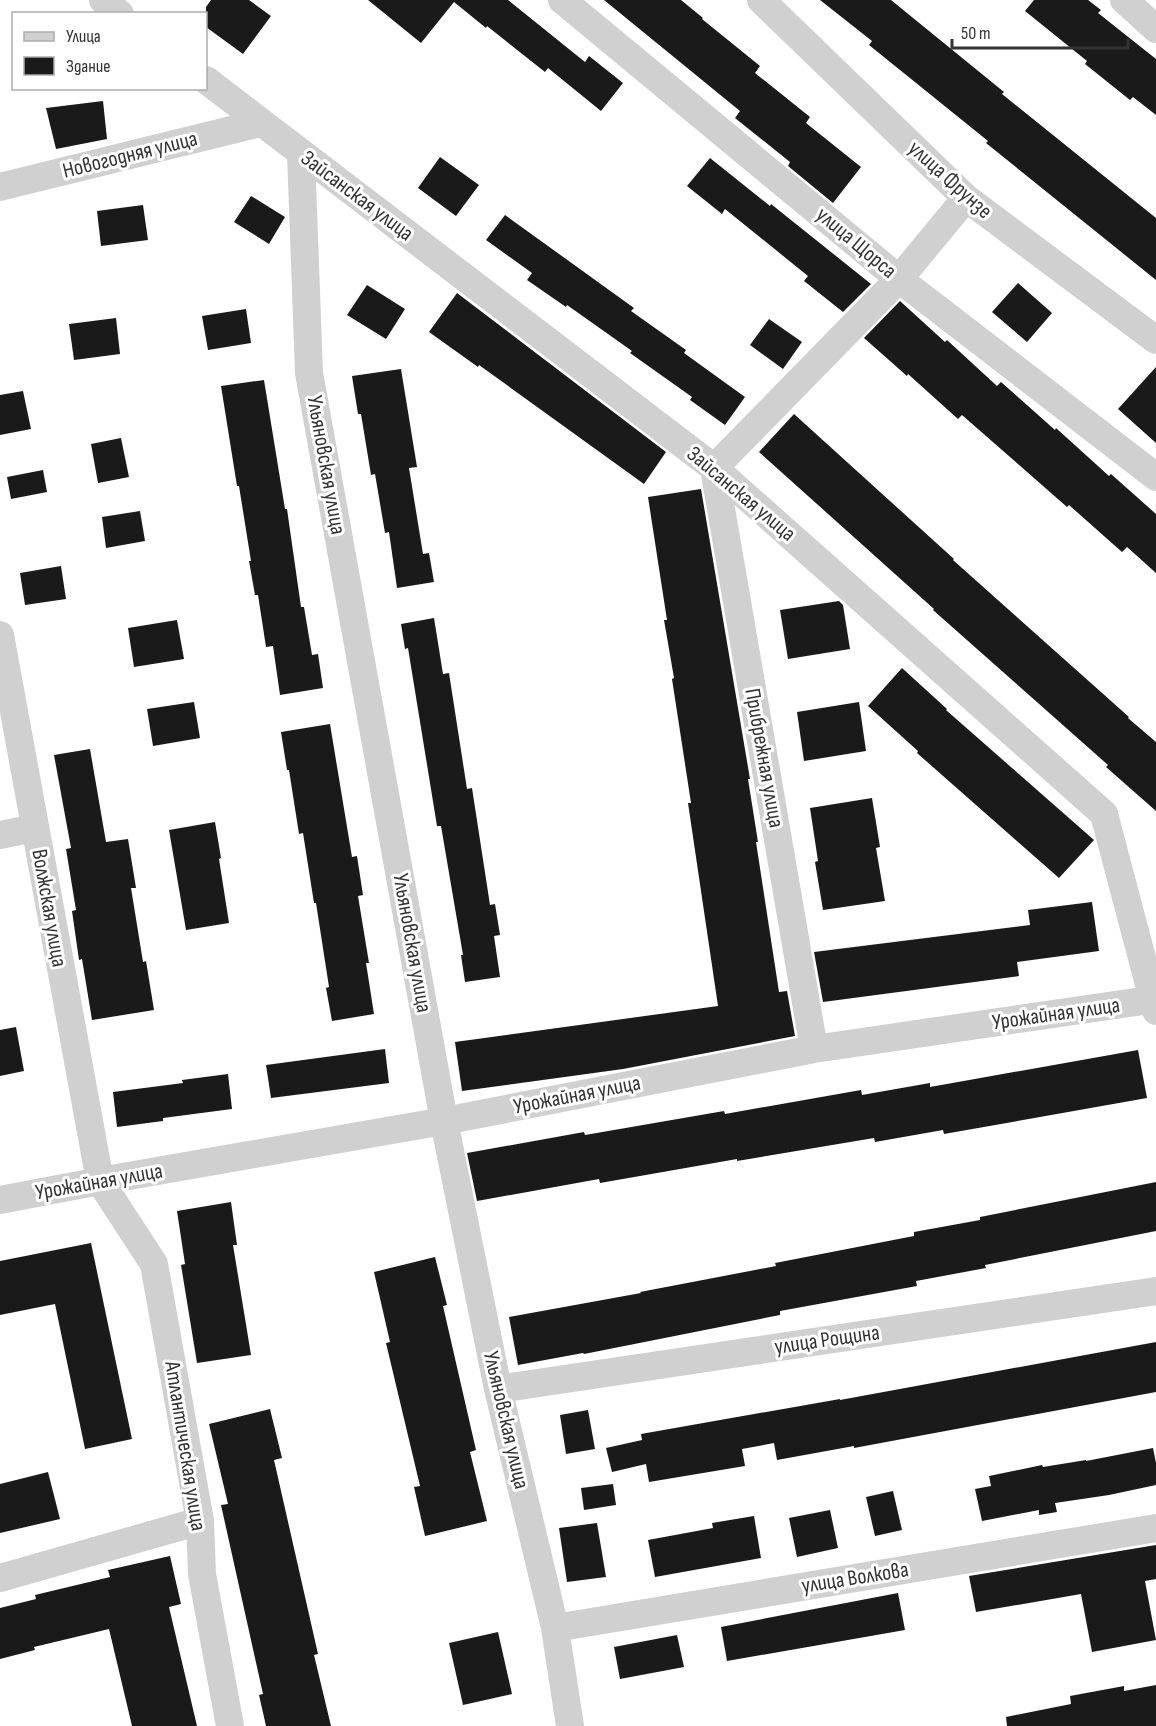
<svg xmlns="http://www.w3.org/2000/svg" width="1156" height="1726" font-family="'Sofia Sans Condensed',sans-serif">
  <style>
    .building { fill: #1a1a1a }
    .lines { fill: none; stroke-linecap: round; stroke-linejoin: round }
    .minor { stroke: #d0d0d0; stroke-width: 28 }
    .labels { text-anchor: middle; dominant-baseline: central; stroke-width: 6; stroke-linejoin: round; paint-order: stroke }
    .street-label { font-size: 22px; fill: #333; stroke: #fff }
  </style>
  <rect width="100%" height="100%" fill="#fff"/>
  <path class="building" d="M 211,0 L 249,0 L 271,16 L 243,54 L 206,27 L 206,7 Z
    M 368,0 L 508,0 L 585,62 L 589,56 L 623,83 L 601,111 L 548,68 L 545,72 L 487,26 L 486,28 L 454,2 L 421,43 Z
    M 604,0 L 681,0 L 703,18 L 702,19 L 760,66 L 755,73 L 810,117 L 806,123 L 861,167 L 833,203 L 788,166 L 790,162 L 735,118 L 740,111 Z
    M 820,0 L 891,0 L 1004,92 L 1002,94 L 1156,218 L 1156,280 L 986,143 L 988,141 L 869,45 L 872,41 Z
    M 1034,0 L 1088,0 L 1101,10 L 1098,13 L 1156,59 L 1156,115 L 1133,97 L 1130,100 L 1085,64 L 1087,61 L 1025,11 Z
    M 103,101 L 107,139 L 56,149 L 46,108 Z
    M 440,157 L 479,185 L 456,216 L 418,188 Z
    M 710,158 L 770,206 L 771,204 L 871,284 L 843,312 L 804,281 L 808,276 L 725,209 L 722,214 L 687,186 Z
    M 251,196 L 285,217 L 269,244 L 234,222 Z
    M 143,205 L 148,240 L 101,246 L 97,211 Z
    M 505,215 L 634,308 L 631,311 L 686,350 L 684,353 L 745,397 L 725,425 L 690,400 L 692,397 L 630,353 L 632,351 L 567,305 L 566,307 L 527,280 L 532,273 L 486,240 Z
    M 1018,283 L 1052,313 L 1027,342 L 992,312 Z
    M 367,285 L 405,309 L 386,339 L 347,315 Z
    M 457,293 L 666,452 L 644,484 L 479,365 L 478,367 L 429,332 Z
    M 900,301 L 945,342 L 947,340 L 997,386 L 1001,382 L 1055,430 L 1056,428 L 1109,476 L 1111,474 L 1156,514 L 1156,573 L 1127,547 L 1122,552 L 1069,505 L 1067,507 L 962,415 L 958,419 L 908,374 L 907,376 L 864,338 Z
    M 246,309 L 251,343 L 208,350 L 202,316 Z
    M 116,318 L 120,354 L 74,360 L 69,324 Z
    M 769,319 L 802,342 L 783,369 L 750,345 Z
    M 1156,367 L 1156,443 L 1118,409 Z
    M 401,369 L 417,467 L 409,468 L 423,554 L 429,553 L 434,582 L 397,588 L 389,532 L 385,533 L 375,474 L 371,475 L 361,414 L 358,414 L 352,376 Z
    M 264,380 L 285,509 L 287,509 L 301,607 L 304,607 L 312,655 L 318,654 L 323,688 L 280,695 L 273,646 L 266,647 L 258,595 L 255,595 L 249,561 L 251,561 L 239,486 L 237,486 L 221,386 Z
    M 23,391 L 31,429 L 0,435 L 0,395 Z
    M 794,414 L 954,559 L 953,560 L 1129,717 L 1128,718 L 1156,742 L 1156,811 L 1106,767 L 1108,765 L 933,610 L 934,609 L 759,452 Z
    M 121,438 L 129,477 L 98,483 L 91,444 Z
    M 43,470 L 47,492 L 11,499 L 7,477 Z
    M 701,489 L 750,779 L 748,779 L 758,842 L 756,842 L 779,992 L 787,991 L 795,1036 L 623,1069 L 462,1091 L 455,1042 L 718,1006 L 688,803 L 691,803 L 672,679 L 674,678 L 664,620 L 667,620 L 648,497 Z
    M 140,511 L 145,541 L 106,548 L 102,517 Z
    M 61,566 L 66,599 L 25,605 L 20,573 Z
    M 839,601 L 843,605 L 850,649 L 788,659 L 780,610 Z
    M 434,618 L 443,674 L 449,673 L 467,789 L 472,788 L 490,905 L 495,904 L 500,935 L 494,936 L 500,977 L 465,982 L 461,955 L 463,955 L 441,826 L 437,826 L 408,648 L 405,649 L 401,624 Z
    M 177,620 L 184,659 L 134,667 L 128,628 Z
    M 902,668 L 947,709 L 946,710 L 1094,840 L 1059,878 L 917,753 L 918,751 L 868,706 Z
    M 194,702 L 200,738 L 153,746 L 147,709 Z
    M 859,702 L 866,751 L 804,761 L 797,712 Z
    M 330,724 L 352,857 L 357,856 L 363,895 L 358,896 L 369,963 L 366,963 L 374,1014 L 332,1021 L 326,988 L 329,987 L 316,903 L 314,903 L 303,833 L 299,834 L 289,770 L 287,770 L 281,732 Z
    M 90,749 L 106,842 L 128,839 L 136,888 L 131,888 L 143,962 L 146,961 L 154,1010 L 92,1020 L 82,959 L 79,960 L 72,911 L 76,910 L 66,849 L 71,848 L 54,755 Z
    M 872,798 L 880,847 L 876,848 L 885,901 L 823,910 L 815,862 L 818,861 L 810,808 Z
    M 215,822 L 221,858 L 219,859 L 229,923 L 186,930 L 169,830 Z
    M 1092,902 L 1099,951 L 1017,962 L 1019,976 L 823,1002 L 814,952 L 1030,925 L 1028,910 Z
    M 16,1027 L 24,1071 L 0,1076 L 0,1030 Z
    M 385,1049 L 389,1083 L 271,1098 L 266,1065 Z
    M 1138,1050 L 1147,1098 L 944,1134 L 943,1130 L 875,1142 L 874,1138 L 737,1161 L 737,1159 L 600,1183 L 599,1179 L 477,1201 L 467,1153 L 584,1132 L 585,1135 L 724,1111 L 725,1114 L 861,1090 L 862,1095 L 930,1083 L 930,1087 Z
    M 228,1074 L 232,1109 L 163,1118 L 163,1121 L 117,1127 L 113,1092 L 183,1083 L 182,1080 Z
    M 1156,1182 L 1156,1231 L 985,1265 L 986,1268 L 916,1281 L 917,1286 L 780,1311 L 780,1315 L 584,1354 L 583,1353 L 518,1365 L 509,1317 L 641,1293 L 640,1292 L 776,1266 L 775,1263 L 914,1236 L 914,1232 L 980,1220 L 980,1217 Z
    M 231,1202 L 237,1245 L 233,1245 L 251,1355 L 197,1363 L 181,1265 L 185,1264 L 177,1211 Z
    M 91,1243 L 132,1439 L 85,1449 L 55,1304 L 0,1315 L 0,1261 Z
    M 435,1257 L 447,1305 L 443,1306 L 476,1450 L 470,1452 L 487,1521 L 425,1536 L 414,1487 L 420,1486 L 386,1343 L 390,1342 L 374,1272 Z
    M 1156,1342 L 1156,1392 L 854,1448 L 854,1446 L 777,1460 L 774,1443 L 742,1449 L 745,1466 L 649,1482 L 646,1464 L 612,1472 L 606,1448 L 642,1440 L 641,1434 L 840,1399 L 840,1400 Z
    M 270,1409 L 282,1458 L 274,1460 L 318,1654 L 314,1655 L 331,1726 L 266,1726 L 259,1695 L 263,1694 L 221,1505 L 228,1504 L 209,1424 Z
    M 588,1410 L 595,1449 L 566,1454 L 560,1415 Z
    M 1153,1448 L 1156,1463 L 1156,1485 L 1109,1495 L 1055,1503 L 1057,1512 L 1039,1515 L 1039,1510 L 982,1521 L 975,1489 L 991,1486 L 989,1476 L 1042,1465 L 1043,1467 L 1086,1460 L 1086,1461 Z
    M 48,1472 L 60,1519 L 0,1533 L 0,1484 Z
    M 613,1484 L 616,1505 L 584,1510 L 581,1488 Z
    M 893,1491 L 902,1530 L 875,1536 L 866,1497 Z
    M 830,1510 L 838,1548 L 797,1557 L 789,1518 Z
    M 754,1516 L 761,1558 L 655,1577 L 648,1540 L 713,1528 L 712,1523 Z
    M 597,1523 L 606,1577 L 567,1582 L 559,1528 Z
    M 1156,1545 L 1156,1579 L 1145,1581 L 1156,1640 L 1092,1652 L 1081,1594 L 976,1612 L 969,1576 Z
    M 170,1556 L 181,1604 L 169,1607 L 197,1726 L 132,1726 L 109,1629 L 34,1647 L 35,1650 L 0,1659 L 0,1608 L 36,1599 L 35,1595 L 110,1577 L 108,1570 Z
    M 898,1593 L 905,1630 L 727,1661 L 721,1627 Z
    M 498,1632 L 512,1694 L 463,1705 L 449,1643 Z
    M 677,1635 L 684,1667 L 620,1679 L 614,1647 Z
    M 1156,1685 L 1156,1726 L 1007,1726 L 1006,1717 L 1071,1704 L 1070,1696 L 1124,1686 L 1124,1691 Z"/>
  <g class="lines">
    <path class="minor" d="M 103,0 L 120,14
      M 562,0 L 899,279 L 1156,477
      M 761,0 L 966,198 L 1156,340
      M 1124,0 L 1156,29
      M 206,80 L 714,468 L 1104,814 L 1156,1011
      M 301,154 L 309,373 L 444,1121 L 498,1389 L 555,1628 L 570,1726
      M 0,187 L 260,123
      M 0,635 L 100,1181 L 154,1264 L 200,1521 L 202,1574 L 230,1726
      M 0,835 L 35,828
      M 814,1049 L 714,468 L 899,279 L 966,198
      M 0,1200 L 100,1181 L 444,1121 L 814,1049 L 1156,999
      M 498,1389 L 1156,1291
      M 0,1578 L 200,1521
      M 555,1628 L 1156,1528"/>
  </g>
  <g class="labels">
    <g class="street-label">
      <text transform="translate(130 155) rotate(-14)">Новогодняя улица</text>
      <text transform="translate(950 180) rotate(42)">улица Фрунзе</text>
      <text transform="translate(357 196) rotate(37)">Зайсанская улица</text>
      <text transform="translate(856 243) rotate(40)">улица Щорса</text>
      <text transform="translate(326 465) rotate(80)">Ульяновская улица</text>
      <text transform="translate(741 494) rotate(40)">Зайсанская улица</text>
      <text transform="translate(764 758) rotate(80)">Прибрежная улица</text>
      <text transform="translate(49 908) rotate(80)">Волжская улица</text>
      <text transform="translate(412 943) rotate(80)">Ульяновская улица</text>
      <text transform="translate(1056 1014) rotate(-8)">Урожайная улица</text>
      <text transform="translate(577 1095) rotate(-11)">Урожайная улица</text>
      <text transform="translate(99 1182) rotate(-10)">Урожайная улица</text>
      <text transform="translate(827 1340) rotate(-8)">улица Рощина</text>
      <text transform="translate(506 1420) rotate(77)">Ульяновская улица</text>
      <text transform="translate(185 1446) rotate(81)">Атлантическая улица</text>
      <text transform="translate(855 1578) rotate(-9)">улица Волкова</text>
    </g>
  </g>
  <rect x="12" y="12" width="195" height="78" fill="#ffffff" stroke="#adadad" stroke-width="1.5"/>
  <rect x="24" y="32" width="30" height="9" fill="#d0d0d0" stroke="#adadad" stroke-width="1.5"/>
  <text x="66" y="42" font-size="18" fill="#333333">Улица</text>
  <rect x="24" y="57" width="30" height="18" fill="#1a1a1a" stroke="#adadad" stroke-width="1.5"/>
  <text x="66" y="72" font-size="18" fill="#333333">Здание</text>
  <path d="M952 39v9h176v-9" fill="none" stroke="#333333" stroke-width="3"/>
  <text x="961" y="39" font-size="18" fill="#333333" stroke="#ffffff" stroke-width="4.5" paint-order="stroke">50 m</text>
</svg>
